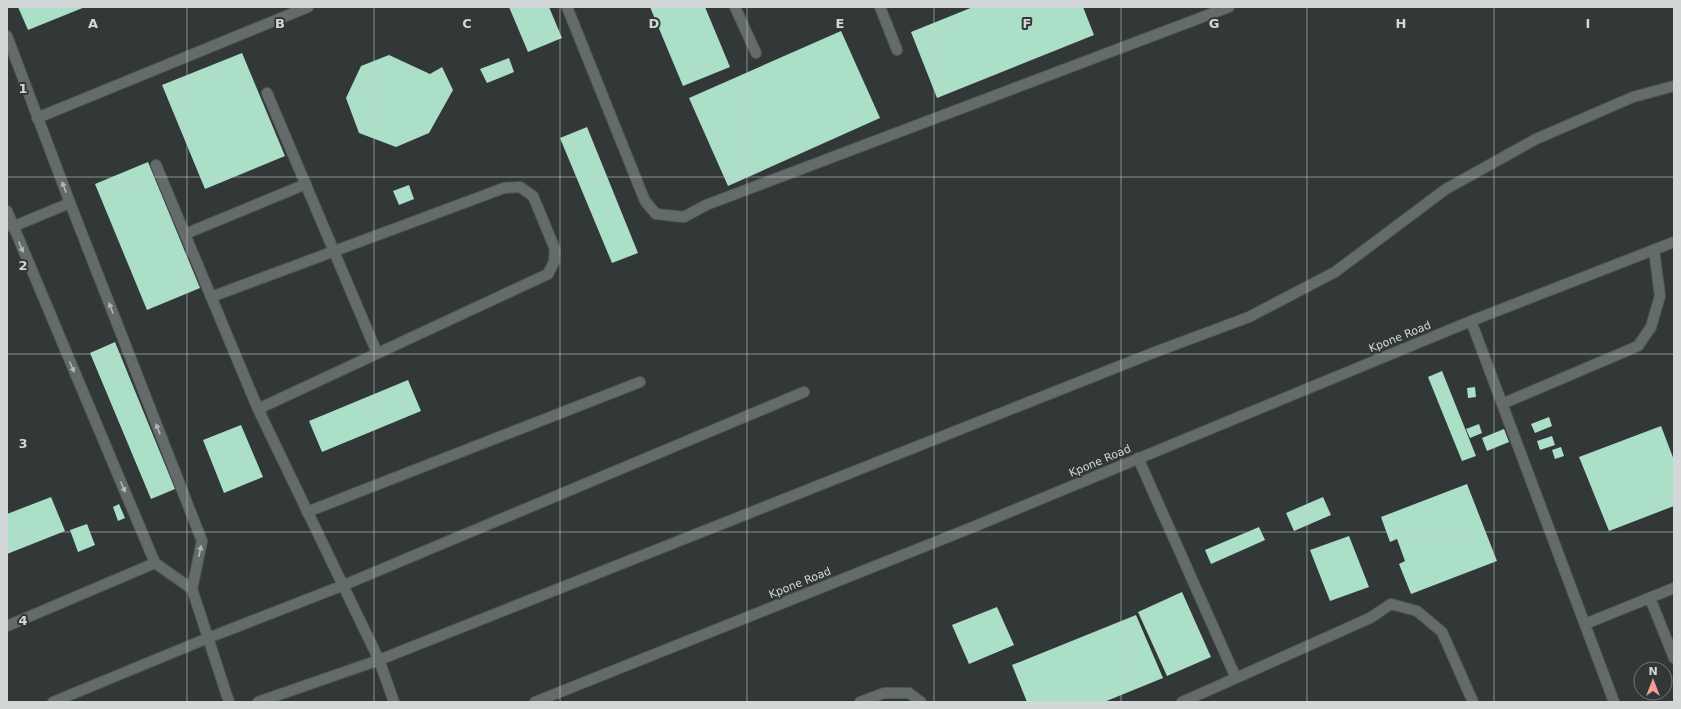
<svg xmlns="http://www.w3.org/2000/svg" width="1681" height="709" font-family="'DejaVu Sans',sans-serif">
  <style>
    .building { fill: #abdfc8 }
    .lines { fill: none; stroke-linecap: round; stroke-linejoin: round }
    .service-casing { stroke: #525656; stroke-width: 12 }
    .secondary-casing { stroke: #525656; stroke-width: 12 }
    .service { stroke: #646b6b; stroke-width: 10 }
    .secondary { stroke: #646b6b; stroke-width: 10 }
    .oneway { fill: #b2b7b7 }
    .grid { fill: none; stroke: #d3d7d7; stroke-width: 1; stroke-opacity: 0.55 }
    .labels { text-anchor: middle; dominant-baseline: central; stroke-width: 4; stroke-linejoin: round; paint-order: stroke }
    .street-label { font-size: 11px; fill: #d3d7d7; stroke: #323838 }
    .grid-label { font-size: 13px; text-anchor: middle; font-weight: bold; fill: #d3d7d7; stroke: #323838; stroke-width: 4; stroke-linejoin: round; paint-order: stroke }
  </style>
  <rect width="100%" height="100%" fill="#323838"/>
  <path class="building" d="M 18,7 L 85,7 L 28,30 Z
    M 509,7 L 549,7 L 562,38 L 528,52 Z
    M 650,7 L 705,7 L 730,67 L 683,86 Z
    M 973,7 L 1083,7 L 1094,35 L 937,98 L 911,32 Z
    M 841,31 L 880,118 L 728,186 L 689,98 Z
    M 242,53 L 285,156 L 205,189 L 162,85 Z
    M 389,55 L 430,74 L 442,67 L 453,90 L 429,133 L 396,147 L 359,133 L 346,98 L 361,66 Z
    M 509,58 L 514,72 L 487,83 L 480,69 Z
    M 587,127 L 638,253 L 612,263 L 560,138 Z
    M 148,162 L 200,288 L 147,310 L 95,184 Z
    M 409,185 L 414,199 L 399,205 L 393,191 Z
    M 115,342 L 175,489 L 151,499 L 90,353 Z
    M 1442,371 L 1476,456 L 1462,461 L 1428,377 Z
    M 408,380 L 421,411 L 322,452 L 309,421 Z
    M 1475,387 L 1476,397 L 1468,398 L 1467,388 Z
    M 1549,417 L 1552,426 L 1535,433 L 1531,424 Z
    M 1479,424 L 1482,433 L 1470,438 L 1466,429 Z
    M 241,425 L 263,477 L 224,493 L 203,440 Z
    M 1661,426 L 1674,460 L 1674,506 L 1609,531 L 1579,457 Z
    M 1504,429 L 1509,442 L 1487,451 L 1482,438 Z
    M 1552,436 L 1555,445 L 1540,450 L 1537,441 Z
    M 1561,447 L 1564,456 L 1555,459 L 1552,450 Z
    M 1467,484 L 1497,561 L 1411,594 L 1399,564 L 1405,561 L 1397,539 L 1390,542 L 1381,517 Z
    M 51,497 L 65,531 L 7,554 L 7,514 Z
    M 1323,497 L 1331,515 L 1294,531 L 1286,513 Z
    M 119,504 L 125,518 L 118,521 L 113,507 Z
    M 87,524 L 95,545 L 78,552 L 70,530 Z
    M 1259,527 L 1265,540 L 1211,564 L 1205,550 Z
    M 1349,536 L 1369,587 L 1330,601 L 1310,550 Z
    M 1182,592 L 1211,657 L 1167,676 L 1138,612 Z
    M 997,607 L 1014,645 L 969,664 L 952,625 Z
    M 1136,615 L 1163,678 L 1104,702 L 1027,702 L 1012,665 Z"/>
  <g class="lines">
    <defs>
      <path id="service" d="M 567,7 L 645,201 L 656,214 L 684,217 L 706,205 L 1229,7
        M 735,7 L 756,53
        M 880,7 L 897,50
        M 7,36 L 70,203 L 202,541 L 192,589 L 229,702
        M 267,93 L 377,353
        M 37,118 L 308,7
        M 156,165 L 258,409 L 379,660 L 394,702
        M 7,211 L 155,563 L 192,589
        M 12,227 L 70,203
        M 185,234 L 306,184
        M 211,297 L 504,188 L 520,187 L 533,196 L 555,249 L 554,262 L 548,274 L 258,409
        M 1471,321 L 1614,702
        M 1502,404 L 1638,346 L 1651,327 L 1660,296 L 1654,250
        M 1138,458 L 1236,678 L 1182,702
        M 307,512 L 640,382
        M 1650,598 L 1674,658
        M 1585,624 L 1674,588
        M 7,626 L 155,563
        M 1236,678 L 1370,618 L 1391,604 L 1417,611 L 1442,632 L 1473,702
        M 53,702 L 208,638 L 344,585 L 804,392
        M 258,702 L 379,660 L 1150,354 L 1249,317 L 1335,272 L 1446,189 L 1536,139 L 1633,97 L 1674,86
        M 860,702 L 884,693 L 909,693 L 921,702"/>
      <path id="secondary" d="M 535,702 L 973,527 L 1471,321 L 1674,242"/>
    </defs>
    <use href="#service" class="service-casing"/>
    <use href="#secondary" class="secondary-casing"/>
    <use href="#service" class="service"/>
    <use href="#secondary" class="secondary"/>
  </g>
  <defs><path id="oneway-solid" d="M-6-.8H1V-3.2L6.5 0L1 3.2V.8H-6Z"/></defs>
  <g class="oneway">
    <use href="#oneway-solid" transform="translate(64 187) rotate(-111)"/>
    <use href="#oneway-solid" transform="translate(21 247) rotate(67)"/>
    <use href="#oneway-solid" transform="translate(111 308) rotate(-111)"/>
    <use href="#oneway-solid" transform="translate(72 367) rotate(67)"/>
    <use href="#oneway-solid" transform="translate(158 429) rotate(-111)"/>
    <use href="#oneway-solid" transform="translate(123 487) rotate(67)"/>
    <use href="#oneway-solid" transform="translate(200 551) rotate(-78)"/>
  </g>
  <path class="grid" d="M 187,7 L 187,702M 374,7 L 374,702M 560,7 L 560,702M 747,7 L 747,702M 934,7 L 934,702M 1121,7 L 1121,702M 1307,7 L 1307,702M 1494,7 L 1494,702M 7,177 L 1674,177M 7,354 L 1674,354M 7,532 L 1674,532"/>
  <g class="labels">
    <g class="street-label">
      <text transform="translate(1400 337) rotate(-22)">Kpone Road</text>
      <text transform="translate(1100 461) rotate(-23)">Kpone Road</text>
      <text transform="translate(800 583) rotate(-22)">Kpone Road</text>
    </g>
  </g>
  <g class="grid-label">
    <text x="93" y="28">A</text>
    <text x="280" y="28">B</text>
    <text x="467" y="28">C</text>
    <text x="654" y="28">D</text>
    <text x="840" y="28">E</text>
    <text x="1027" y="28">F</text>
    <text x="1214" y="28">G</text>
    <text x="1401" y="28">H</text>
    <text x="1588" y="28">I</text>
    <text x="23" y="93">1</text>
    <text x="23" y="270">2</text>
    <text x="23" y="448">3</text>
    <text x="23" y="625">4</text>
  </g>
  <rect width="1681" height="709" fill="none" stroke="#d3d7d7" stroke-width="16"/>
  <g transform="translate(1653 681)"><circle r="19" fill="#323838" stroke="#727878"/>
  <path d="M0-3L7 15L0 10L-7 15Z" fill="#f59c93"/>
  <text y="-6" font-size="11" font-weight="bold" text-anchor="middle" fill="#d3d7d7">N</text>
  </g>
</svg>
